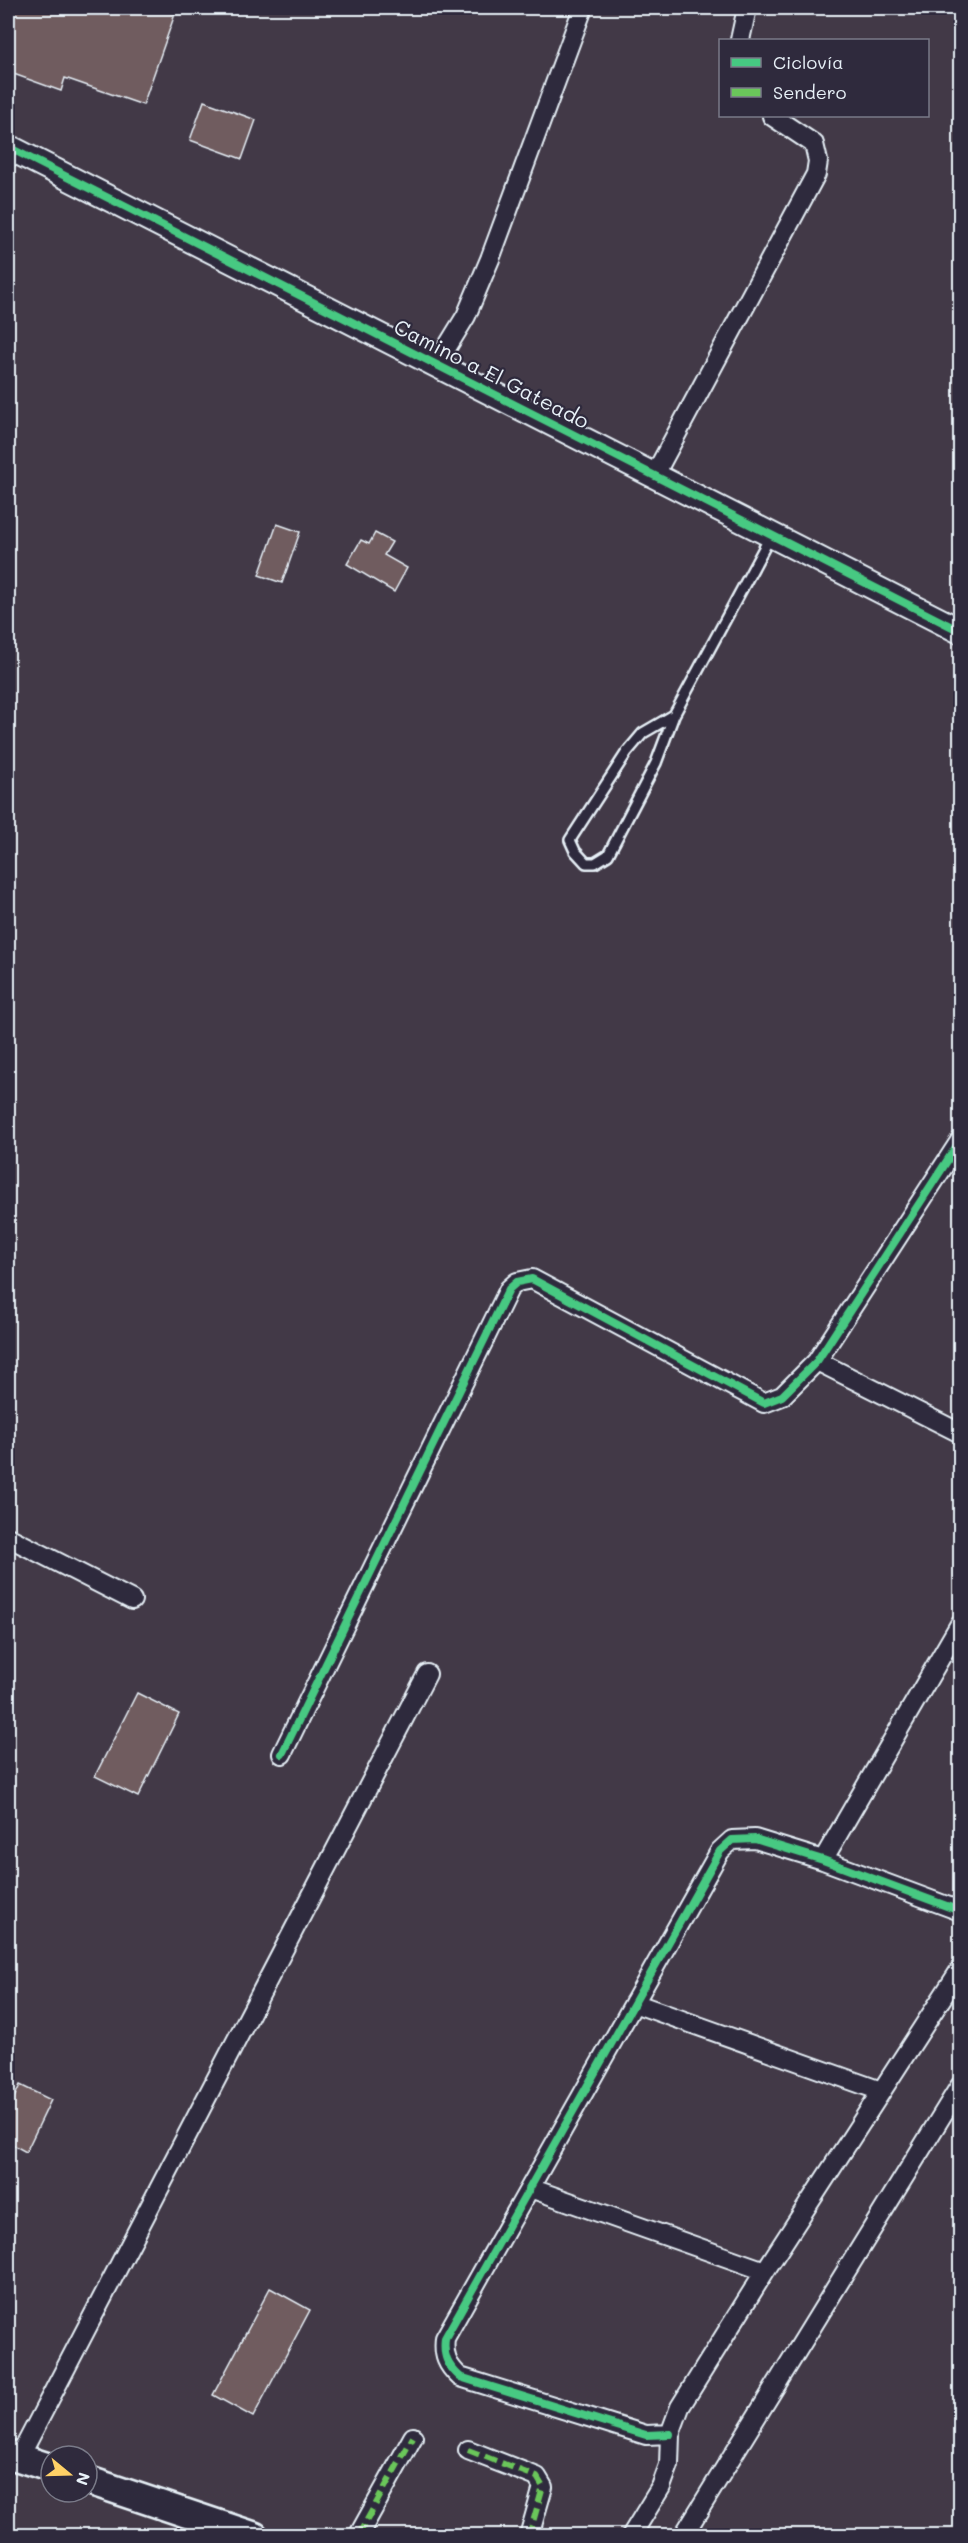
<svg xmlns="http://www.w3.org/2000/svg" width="968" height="2543" font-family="Mali,sans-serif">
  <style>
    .building { fill: #705b5e; stroke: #e8f1f8; stroke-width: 1.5 }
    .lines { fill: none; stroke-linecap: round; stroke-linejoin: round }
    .service-casing { stroke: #e8f1f8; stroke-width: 14 }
    .minor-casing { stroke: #e8f1f8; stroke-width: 22 }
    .tertiary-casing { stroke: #e8f1f8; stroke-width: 28 }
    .secondary-casing { stroke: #e8f1f8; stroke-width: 32 }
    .service { stroke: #2f2a3d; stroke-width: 9 }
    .minor { stroke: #2f2a3d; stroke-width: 18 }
    .tertiary { stroke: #2f2a3d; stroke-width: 24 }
    .secondary { stroke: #2f2a3d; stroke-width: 27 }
    .quiet { stroke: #6ac65a; stroke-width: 6; stroke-dasharray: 12 6; stroke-linecap: butt }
    .cycleway-casing { stroke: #2f2a3d; stroke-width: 11 }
    .cycleway { stroke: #46c982; stroke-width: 8 }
    .labels { text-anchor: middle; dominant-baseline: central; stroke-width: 4.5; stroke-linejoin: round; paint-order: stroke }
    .street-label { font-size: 21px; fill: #e8f1f8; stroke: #2f2a3d }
  </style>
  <rect width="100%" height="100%" fill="#423947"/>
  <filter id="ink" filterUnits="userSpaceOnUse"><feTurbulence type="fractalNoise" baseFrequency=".0167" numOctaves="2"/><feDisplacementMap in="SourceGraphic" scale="12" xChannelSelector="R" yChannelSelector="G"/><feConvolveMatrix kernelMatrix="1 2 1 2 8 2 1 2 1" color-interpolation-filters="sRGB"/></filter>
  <g filter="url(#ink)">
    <path class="building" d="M 8,8 L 156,8 L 175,14 L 143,105 L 65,78 L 61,91 L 8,72 Z
      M 204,101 L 256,120 L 242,159 L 190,140 Z
      M 277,524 L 300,532 L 282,583 L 259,575 Z
      M 375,533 L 392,542 L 384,555 L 407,568 L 394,592 L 347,564 L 361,540 L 369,544 Z
      M 137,1693 L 179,1714 L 138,1797 L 95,1776 Z
      M 20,2085 L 51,2100 L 26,2152 L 8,2142 L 8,2111 Z
      M 270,2288 L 310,2310 L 253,2417 L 213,2395 Z"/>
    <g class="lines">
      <defs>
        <path id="service" d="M 674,715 L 656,763 L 608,855 L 595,863 L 586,863 L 575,851 L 570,840 L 627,752 L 643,733 L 674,715 L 770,537"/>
        <path id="minor" d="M 740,40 L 747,8
          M 436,365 L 466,316 L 490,259 L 583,8
          M 654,476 L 816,174 L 818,161 L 814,144 L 772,116
          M 817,1361 L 960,1433
          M 8,1537 L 132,1600
          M 282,1754 L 509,1289 L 517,1282 L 532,1279 L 764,1403 L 782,1396 L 817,1361 L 960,1141
          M 823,1860 L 960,1624
          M 634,2003 L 881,2091
          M 530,2188 L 765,2271
          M 670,2434 L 646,2435 L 460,2377 C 447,2365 443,2356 445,2338 L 720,1851 L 732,1840 L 755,1839 L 823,1860 L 960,1911
          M 468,2450 L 537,2477 L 543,2487 L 529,2536
          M 19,2458 L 427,1674
          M 358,2536 L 413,2437
          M 631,2536 L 661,2487 L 669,2465 L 670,2434 L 680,2407 L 765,2271 L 960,1970
          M 683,2536 L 960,2086"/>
        <path id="tertiary" d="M 8,147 L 960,631"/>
        <path id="secondary" d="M 8,2454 L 51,2468
          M 87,2480 L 254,2536"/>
      </defs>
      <use href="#service" class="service-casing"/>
      <use href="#minor" class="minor-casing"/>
      <use href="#tertiary" class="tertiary-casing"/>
      <use href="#secondary" class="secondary-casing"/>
      <use href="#service" class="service"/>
      <use href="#minor" class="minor"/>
      <use href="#tertiary" class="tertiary"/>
      <use href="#secondary" class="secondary"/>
      <path class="quiet" d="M 468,2450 L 537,2477 L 543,2487 L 529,2536
        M 358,2536 L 413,2437"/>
      <defs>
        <path id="cycleway" d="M 8,147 L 960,631
          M 282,1754 L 509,1289 L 517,1282 L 532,1279 L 764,1403 L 782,1396 L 817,1361 L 960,1141
          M 670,2434 L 646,2435 L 460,2377 C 447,2365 443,2356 445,2338 L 720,1851 L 732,1840 L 755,1839 L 823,1860 L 960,1911"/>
      </defs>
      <use href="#cycleway" class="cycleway-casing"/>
      <use href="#cycleway" class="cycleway"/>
    </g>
  </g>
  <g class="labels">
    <g class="street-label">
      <text transform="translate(492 373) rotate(27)">Camino a El Gateado</text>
    </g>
  </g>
  <rect width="968" height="2543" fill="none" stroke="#2f2a3d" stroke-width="30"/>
  <rect x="15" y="15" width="938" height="2513" fill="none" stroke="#e8f1f8" stroke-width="2" filter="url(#ink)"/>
  <rect x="719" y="39" width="210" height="78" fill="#2f2a3d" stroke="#797a88" stroke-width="1.5"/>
  <rect x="731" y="58" width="30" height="9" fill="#46c982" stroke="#797a88" stroke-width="1.5"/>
  <text x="773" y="69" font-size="18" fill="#e8f1f8">Ciclovía</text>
  <rect x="731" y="88" width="30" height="9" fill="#6ac65a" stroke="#797a88" stroke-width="1.5"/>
  <text x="773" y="99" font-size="18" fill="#e8f1f8">Sendero</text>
  <g transform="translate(69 2474) rotate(109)"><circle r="28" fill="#2f2a3d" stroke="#797a88" stroke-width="1.5"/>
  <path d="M0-4.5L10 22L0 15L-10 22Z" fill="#ffd166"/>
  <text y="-9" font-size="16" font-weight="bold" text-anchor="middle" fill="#e8f1f8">N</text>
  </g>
</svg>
